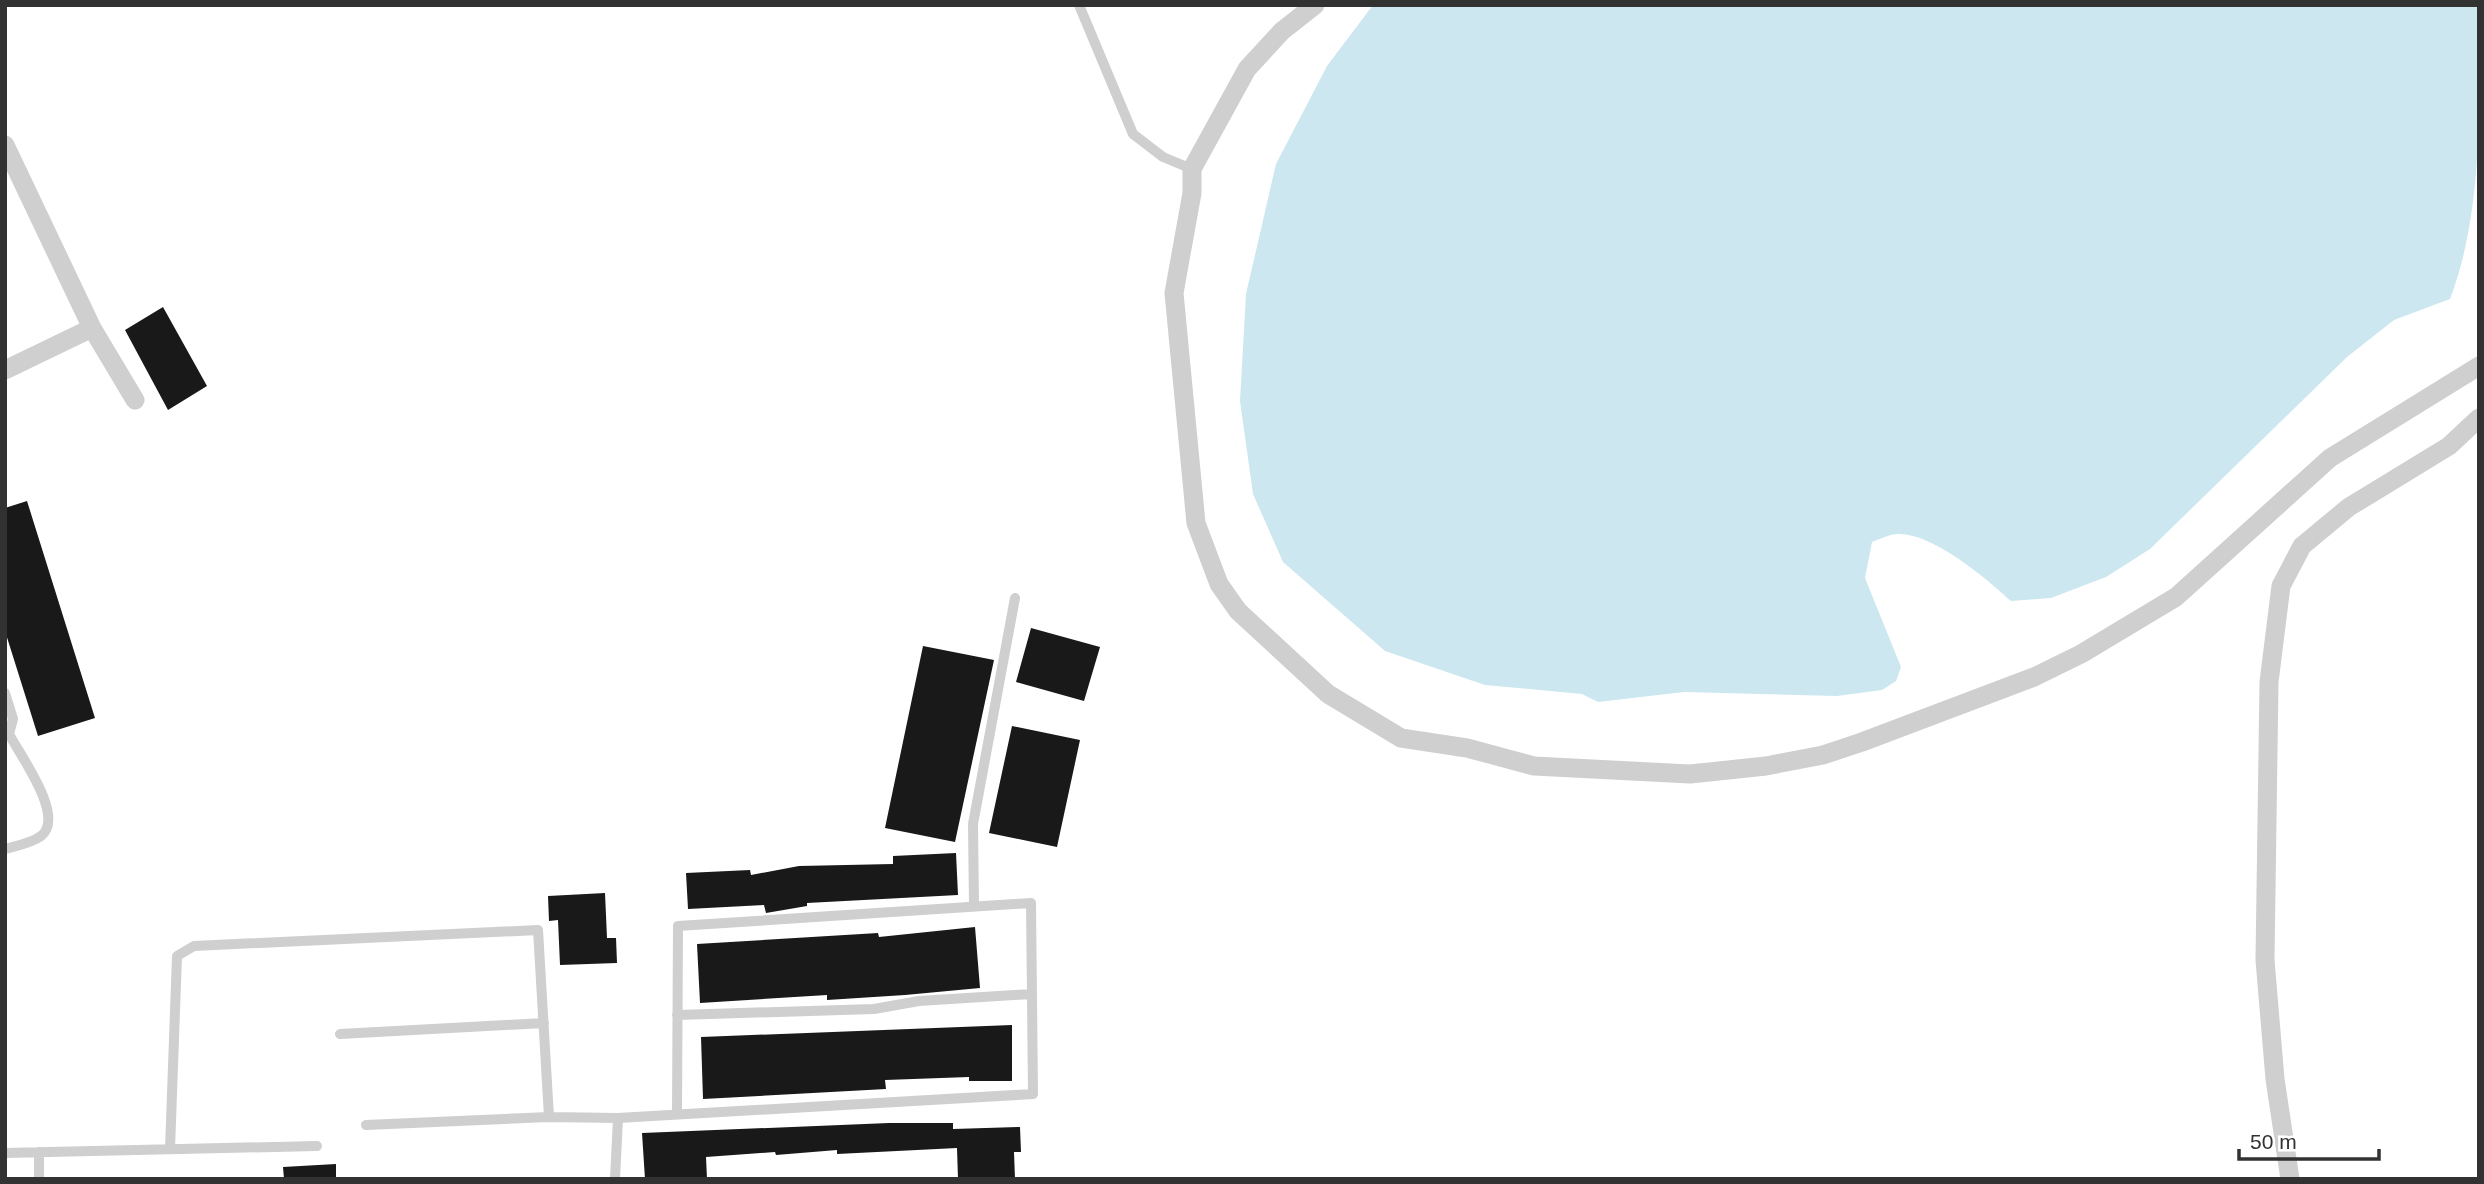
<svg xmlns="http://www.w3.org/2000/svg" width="2484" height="1184" font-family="Helvetica,sans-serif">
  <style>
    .water { fill: #cce7f0 }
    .building { fill: #191919 }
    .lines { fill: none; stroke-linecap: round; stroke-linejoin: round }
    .service { stroke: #cfcfcf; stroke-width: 10 }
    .minor { stroke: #cfcfcf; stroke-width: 19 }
  </style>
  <rect width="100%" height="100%" fill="#fff"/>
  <path class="water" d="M 1373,5 L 2479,5 C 2479,102 2484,210 2450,299 L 2394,320 L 2347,357 L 2150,549 L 2106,577 L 2051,598 L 2011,601 C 1987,579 1933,533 1898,534 C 1890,534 1880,539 1872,542 L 1865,578 L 1901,667 L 1896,681 L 1882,690 L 1837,696 L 1684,692 L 1598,702 L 1582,694 L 1485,685 L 1385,651 L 1283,562 L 1253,494 L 1240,401 L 1246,294 L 1276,164 L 1327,66 Z"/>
  <path class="building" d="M 163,307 L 207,386 L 168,410 L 125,330 Z
    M 27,501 L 95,718 L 38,736 L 5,631 L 5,508 Z
    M 1031,628 L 1100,647 L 1084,701 L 1016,682 Z
    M 923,646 L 994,660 L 955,842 L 885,828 Z
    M 1012,726 L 1080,740 L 1057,847 L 989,833 Z
    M 956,853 L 958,895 L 807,903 L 807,906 L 766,913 L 764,905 L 688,909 L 686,873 L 750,870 L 751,875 L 799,866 L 893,864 L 893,856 Z
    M 605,893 L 607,938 L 616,938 L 617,963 L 560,965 L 558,920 L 549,921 L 548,896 Z
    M 975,927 L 980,988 L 905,995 L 827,1000 L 827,995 L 700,1003 L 697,944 L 878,933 L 879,937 Z
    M 1012,1025 L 1012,1081 L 969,1081 L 969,1077 L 885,1080 L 886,1089 L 703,1099 L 701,1037 Z
    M 889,1123 L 953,1123 L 953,1129 L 1020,1127 L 1021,1152 L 1014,1152 L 1015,1179 L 958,1179 L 957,1148 L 837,1154 L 837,1150 L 776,1155 L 775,1152 L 706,1157 L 707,1179 L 645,1179 L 642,1133 Z
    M 336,1164 L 336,1179 L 284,1179 L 283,1167 Z"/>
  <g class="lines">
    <path class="service" d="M 1079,5 L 1133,134 L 1163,157 L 1192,169
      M 5,693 L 13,719 L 9,734 C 20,755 66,817 41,836 C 32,843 16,846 5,849
      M 974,907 L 973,824 L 1015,598
      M 677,1015 L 874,1009 L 919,1001 L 1031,994
      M 340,1034 L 544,1023
      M 618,1118 L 1033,1094 L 1031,903 L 678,926 L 677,1114
      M 366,1125 L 549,1117 L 618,1118 L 615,1179
      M 170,1149 L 177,956 L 194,946 L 538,930 L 549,1117
      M 39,1152 L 39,1179
      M 5,1153 L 317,1146"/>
    <path class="minor" d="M 1315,5 L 1282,31 L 1247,69 L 1192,169 L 1192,193 L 1174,293 L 1196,523 L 1219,584 L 1238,611 L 1328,694 L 1401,738 L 1467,748 L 1534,766 L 1690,774 L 1766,766 L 1823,755 L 1862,742 L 2034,677 L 2081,654 L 2176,597 L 2330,458 L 2479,366
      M 5,145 L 92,328 L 135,400
      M 5,370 L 92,328
      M 2290,1179 L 2275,1079 L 2265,960 L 2269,682 L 2281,586 L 2302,546 L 2349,507 L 2449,446 L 2479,418"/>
  </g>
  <rect width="2484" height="1184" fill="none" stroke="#323232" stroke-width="14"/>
  <path d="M2239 1149v10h140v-10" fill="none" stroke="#323232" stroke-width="3.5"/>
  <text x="2250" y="1149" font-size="21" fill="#323232" stroke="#ffffff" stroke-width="5" paint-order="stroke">50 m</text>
</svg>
